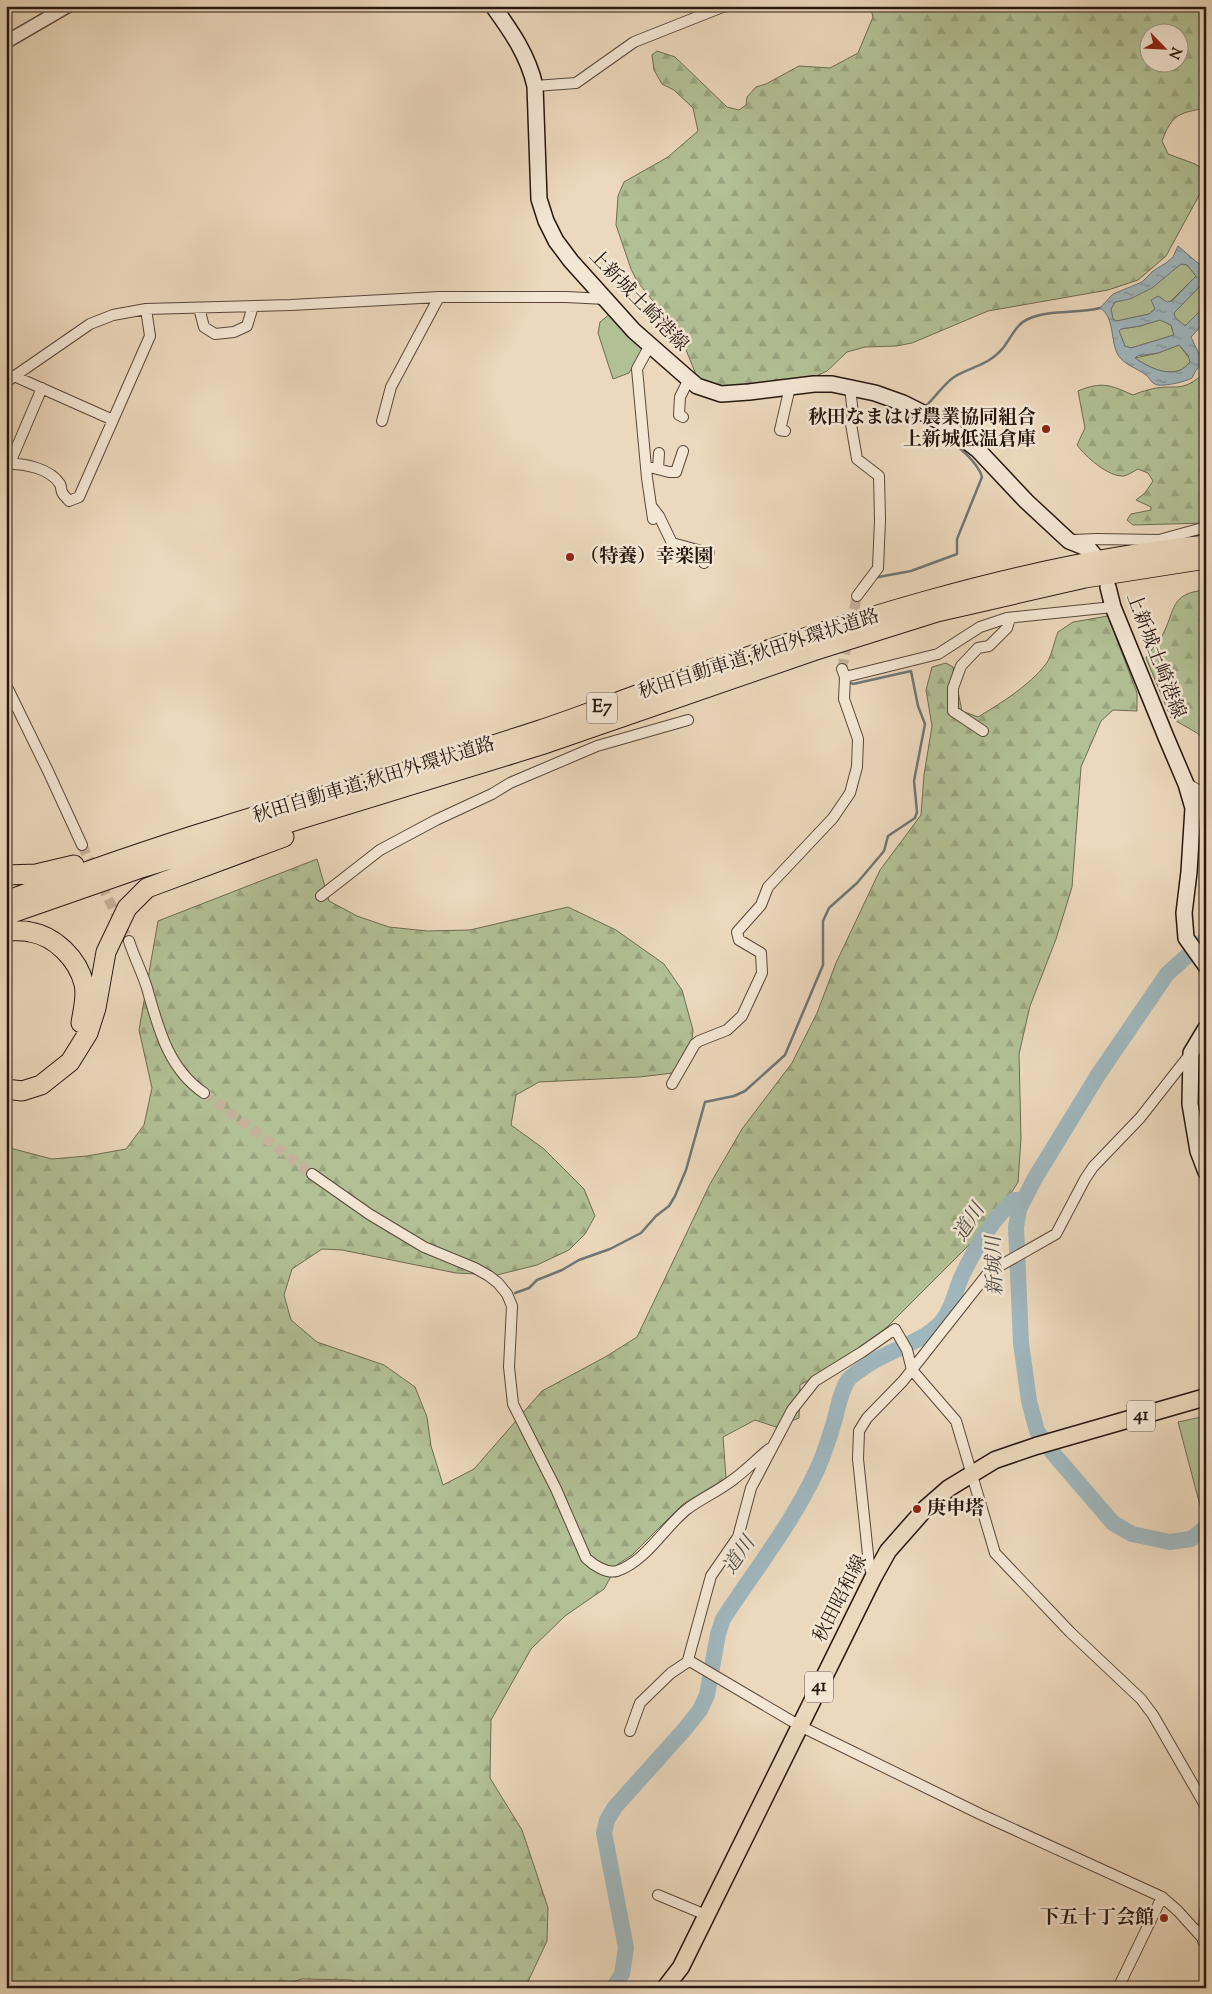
<svg xmlns="http://www.w3.org/2000/svg" width="1212" height="1994" font-family="'Sorts Mill Goudy','Noto Serif JP',serif">
  <style>
    .green { fill: #b2c095; stroke: #6c6c52 }
    .forest { fill: url(#forest-firs); stroke: #6c6c52; fill-rule: evenodd }
    .water { fill: url(#water-ripples); stroke: #6f7677; fill-rule: evenodd }
    .lines { fill: none; stroke-linecap: round; stroke-linejoin: round }
    .stream { stroke: #6f7677; stroke-width: 2.5 }
    .river { stroke: #9fb6bd; stroke-width: 16 }
    .minor-tunnel { stroke: #c5b199; stroke-width: 10; stroke-dasharray: 10 5; stroke-linecap: butt }
    .minor-casing { stroke: #58473a; stroke-width: 12 }
    .tertiary-casing { stroke: #58473a; stroke-width: 15 }
    .secondary-casing { stroke: #27170f; stroke-width: 18 }
    .primary-casing { stroke: #27170f; stroke-width: 19 }
    .motorway-casing { stroke: #27170f; stroke-width: 21 }
    .minor { stroke: #f3e6d3; stroke-width: 10 }
    .tertiary { stroke: #f3e6d3; stroke-width: 12 }
    .secondary { stroke: #f3e6d3; stroke-width: 15 }
    .primary { stroke: #ecd8bc; stroke-width: 16 }
    .motorway { stroke: #ecd8bc; stroke-width: 19 }
    .poi-dot { fill: #8f2418; stroke: #f3e6d3; stroke-width: 2 }
    .labels { text-anchor: middle; dominant-baseline: central; stroke-width: 5; stroke-linejoin: round; paint-order: stroke }
    .shield { fill: #f3e6d3; stroke: #64554a; stroke-width: 1 }
    .shield-label { font-size: 18px; font-weight: bold; fill: #27170f }
    .street-label { font-size: 19px; fill: #27170f; stroke: #f3e6d3 }
    .poi-label { font-size: 19px; font-weight: bold; fill: #27170f; stroke: #f3e6d3; text-anchor: end }
    .water-label { font-size: 20px; font-style: italic; fill: #514f4c; stroke: #f3e6d3 }
  </style>
  <defs>
    <pattern id="forest-firs" width="22" height="20" patternUnits="userSpaceOnUse" patternTransform="scale(1.25)"><rect width="22" height="20" fill="#b2c095"/><path d="M5 1l3.5 6h-7zM16 11l3.5 6h-7z" fill="#99a47f"/></pattern>
    <pattern id="water-ripples" width="26" height="14" patternUnits="userSpaceOnUse" patternTransform="scale(1.25)"><rect width="26" height="14" fill="#9fb6bd"/><path d="M2 4q2-2 4 0t4 0M15 11q2-2 4 0t4 0" fill="none" stroke="#829398"/></pattern>
  </defs>
  <rect width="100%" height="100%" fill="#ecd8bc"/>
  <filter id="stains"><feTurbulence type="fractalNoise" baseFrequency=".004" numOctaves="4"/><feColorMatrix values="0 0 0 0 .2 0 0 0 0 .09 0 0 0 0 .02 0 0 0 .5 -.17"/></filter>
  <radialGradient id="worn" r=".72"><stop offset=".6" stop-color="#630" stop-opacity="0"/><stop offset="1" stop-color="#630" stop-opacity=".3"/></radialGradient>
  <path class="green" d="M 1181,264 L 1187,265 L 1196,276 L 1171,301 L 1167,303 L 1160,297 L 1152,300 L 1155,309 L 1149,314 L 1117,321 L 1113,320 L 1111,309 L 1115,302 C 1146,295 1157,282 1181,264 Z
    M 1203,283 L 1206,284 L 1206,305 L 1188,324 L 1183,326 L 1174,317 L 1174,313 Z
    M 611,313 L 644,346 L 629,373 L 613,379 L 598,333 L 600,322 Z
    M 1160,320 L 1171,325 L 1174,335 L 1131,348 L 1125,346 L 1119,331 L 1121,329 L 1140,326 Z
    M 1179,345 L 1190,359 L 1190,362 C 1176,381 1151,369 1135,358 L 1158,353 Z
    M 1206,1416 L 1206,1508 L 1201,1509 L 1178,1422 Z"/>
  <path class="forest" d="M 870,6 L 1206,6 L 1206,108 C 1179,113 1172,114 1162,141 L 1168,154 L 1195,164 L 1205,170 L 1206,182 L 1202,190 L 1166,256 L 1138,280 L 1108,290 L 988,311 L 912,343 L 896,346 L 865,347 L 847,352 L 827,371 L 812,378 L 726,386 L 712,384 L 697,377 L 680,335 L 637,281 L 631,269 L 616,225 L 618,196 L 624,182 L 668,157 L 698,131 L 693,108 L 674,90 L 662,84 L 654,70 L 652,55 L 657,51 L 675,57 L 727,107 L 739,110 L 746,105 L 747,97 L 756,87 L 766,84 L 799,66 L 830,68 L 858,53 L 873,17 ZM 1150,32 L 1180,32 L 1180,62 L 1150,62 Z
    M 1206,371 L 1206,523 L 1133,525 L 1127,520 L 1131,514 L 1151,510 L 1151,507 L 1136,500 L 1145,493 L 1153,481 L 1148,473 L 1138,469 C 1134,471 1128,475 1124,476 C 1108,477 1086,457 1077,445 L 1085,428 L 1078,391 C 1102,381 1110,385 1133,395 C 1138,393 1143,391 1148,390 C 1174,382 1181,396 1206,371 Z
    M 1206,590 L 1206,742 L 1197,733 L 1171,718 L 1146,658 C 1150,649 1158,645 1162,636 C 1176,610 1169,593 1206,590 Z
    M 1108,616 L 1137,693 L 1137,711 L 1113,710 L 1101,721 L 1081,767 L 1072,887 L 1056,939 L 1030,1006 L 1019,1054 L 1021,1139 L 1018,1182 L 995,1219 L 886,1328 L 834,1366 L 800,1385 L 799,1418 L 776,1427 L 755,1420 L 723,1437 L 726,1478 L 683,1504 L 632,1555 L 618,1564 L 604,1589 L 565,1616 L 531,1649 L 491,1720 L 490,1778 L 522,1830 L 548,1908 L 547,1941 L 525,1988 L 365,1988 L 351,1980 L 302,1979 L 274,1988 L 6,1988 L 6,1147 L 52,1159 L 87,1156 L 126,1149 L 144,1125 L 152,1088 L 139,1030 L 158,921 L 317,859 L 329,901 L 357,916 L 389,927 L 427,931 L 470,930 L 568,907 L 616,930 L 664,964 L 682,990 L 693,1030 L 690,1057 L 673,1073 L 639,1077 L 539,1082 L 516,1095 L 511,1125 L 544,1149 L 584,1189 L 595,1216 L 585,1234 L 569,1250 L 537,1265 L 497,1275 L 456,1273 L 342,1250 L 322,1249 L 292,1269 L 284,1295 L 291,1320 L 317,1342 L 384,1365 L 415,1387 L 427,1417 L 431,1446 L 443,1485 L 474,1469 L 542,1391 L 607,1356 L 637,1337 L 710,1184 L 742,1129 L 792,1063 L 817,1013 L 836,963 L 880,870 L 921,815 L 924,775 L 932,726 L 926,690 L 932,667 L 946,663 L 953,667 L 962,711 L 978,717 C 1001,703 1029,686 1046,664 C 1052,656 1054,641 1058,632 L 1073,622 Z"/>
  <path class="water" d="M 1178,246 L 1206,270 L 1206,284 L 1203,283 L 1200,286 L 1174,313 L 1175,317 L 1185,326 L 1206,305 L 1206,321 L 1191,337 L 1199,354 L 1206,355 L 1206,361 L 1196,370 L 1192,378 C 1184,382 1167,386 1158,385 C 1151,384 1150,378 1146,375 C 1137,368 1124,365 1118,355 C 1110,341 1115,317 1100,308 L 1113,294 L 1142,282 L 1153,271 L 1166,263 L 1173,257 ZM 1181,264 L 1187,265 L 1196,276 L 1172,301 L 1167,302 L 1158,296 L 1151,300 L 1155,309 L 1149,314 L 1117,321 L 1113,319 L 1111,309 L 1115,302 L 1130,299 L 1152,288 ZM 1160,320 L 1171,325 L 1174,335 L 1131,348 L 1125,346 L 1119,331 L 1121,329 L 1140,326 ZM 1179,345 L 1188,355 L 1190,362 C 1176,381 1151,369 1135,358 L 1137,356 L 1158,353 Z"/>
  <g class="lines">
    <path class="stream" d="M 927,405 C 936,396 944,384 954,377 C 972,366 988,366 1003,348 C 1011,338 1016,324 1028,319 C 1050,309 1077,314 1100,308
      M 873,578 L 911,571 L 957,554 L 957,539 L 982,477 C 977,459 948,439 934,426
      M 515,1293 L 529,1288 L 537,1280 L 562,1270 L 579,1260 L 610,1249 L 641,1233 L 656,1216 L 669,1206 L 675,1196 L 686,1170 L 705,1102 L 734,1096 L 745,1091 L 785,1055 L 823,965 L 823,921 L 829,908 L 857,883 L 884,851 L 888,836 L 915,818 L 917,812 L 914,781 L 925,724 L 918,706 L 911,671 L 853,684 L 849,682"/>
    <path class="river" d="M 1206,939 L 1167,974 L 1098,1075 L 1035,1178 L 1019,1209 L 1016,1227 L 1021,1343 L 1029,1401 L 1037,1431 L 1052,1452 L 1113,1523 L 1132,1534 L 1170,1542 L 1191,1539 L 1206,1527
      M 613,1988 L 622,1974 L 626,1948 L 604,1833 L 607,1820 L 615,1807 L 684,1730 L 700,1710 L 707,1695 L 718,1634 L 723,1619 C 755,1570 791,1525 816,1472 C 823,1457 829,1439 834,1422 C 838,1408 840,1392 848,1380 C 852,1375 858,1372 863,1368 C 888,1349 923,1344 943,1320 C 953,1307 955,1292 961,1278 C 974,1250 990,1221 1014,1200 L 1023,1200"/>
    <path class="minor-tunnel" d="M 851,624 L 857,596
      M 842,669 L 848,639
      M 82,845 L 129,941
      M 204,1093 L 312,1174"/>
    <defs>
      <path id="minor" d="M 535,86 L 576,83 L 634,42 L 725,6
        M 199,308 L 204,327 L 215,334 L 234,332 L 247,326 L 253,306
        M 650,345 L 637,369 L 647,478 L 653,519
        M 14,376 L 113,420
        M 6,382 L 90,324 L 113,315 L 146,309 L 291,305 L 439,297 L 566,297 L 606,299
        M 850,387 L 853,414 L 851,424 L 857,459 L 879,476 L 880,520 L 878,568 L 857,596
        M 683,417 L 679,415 L 680,397 L 689,379
        M 382,421 L 391,387 L 439,297
        M 785,431 L 780,430 L 790,387
        M 10,463 L 42,388
        M 6,464 C 23,463 50,468 60,484 C 61,486 61,489 62,492 C 63,495 67,498 69,501 L 79,497 L 150,336 L 146,309
        M 646,466 L 669,472 L 676,472 L 683,451
        M 658,469 L 659,453
        M 652,507 L 659,516 L 672,543 L 709,553 L 704,563
        M 1074,540 L 1096,539 L 1159,540 L 1206,527
        M 845,677 L 938,654 L 980,627 L 1007,618 L 1113,607
        M 6,685 L 48,771 L 82,845
        M 983,731 L 953,711 L 953,688 L 961,666 L 978,648 L 989,646 L 1007,628 L 1010,618
        M 1189,785 L 1206,794
        M 1191,791 L 1206,812
        M 321,896 L 380,850 L 436,820 L 492,794 L 510,783 L 597,746 L 688,720
        M 129,941 C 134,957 142,972 147,988 C 158,1027 168,1069 204,1093
        M 672,1084 L 695,1044 L 699,1041 L 727,1030 L 742,1016 L 762,973 L 761,953 L 739,940 L 737,932 L 761,905 L 768,887 L 833,818 L 850,793 L 857,767 L 858,739 L 844,699 L 845,677 L 842,669
        M 312,1174 L 369,1214 L 424,1247 L 475,1268 L 489,1276 L 498,1283 L 507,1294 L 512,1306 L 509,1367 L 513,1404 L 556,1489 L 586,1558 C 593,1565 607,1574 617,1571 C 645,1562 664,1528 686,1510 C 700,1499 719,1491 734,1479 C 746,1470 757,1459 769,1449
        M 873,1578 L 869,1564 L 858,1459 L 859,1431 L 867,1418 L 903,1381 L 989,1272 L 1056,1234 L 1085,1179 L 1093,1167 L 1140,1118 L 1191,1053
        M 630,1731 L 640,1703 L 671,1673 L 689,1661
        M 1206,1807 L 1153,1715 L 1141,1699 L 1070,1632 L 995,1553 L 956,1421 L 912,1370 L 907,1350 L 895,1329 L 862,1352 L 815,1381 L 792,1410 L 751,1488 L 738,1537 L 711,1576 L 688,1660 L 800,1726 L 980,1814 L 1162,1897 L 1178,1911 L 1206,1942
        M 658,1895 L 706,1915
        M 1203,1941 L 1206,1903
        M 1118,1988 L 1162,1897"/>
      <path id="tertiary" d="M 6,42 L 68,6"/>
      <path id="secondary" d="M 493,6 C 511,31 528,55 535,86 L 539,199 L 546,221 L 556,241 L 571,261 L 634,331 L 683,374 L 697,386 L 721,394 L 749,392 L 814,384 L 832,384 L 875,393 L 903,403 L 943,423 L 978,450 L 1026,501 L 1069,541 L 1089,549 L 1095,556
        M 1108,587 L 1113,607 L 1166,737 L 1186,784 L 1193,808 L 1189,872 L 1184,913 L 1186,938 L 1206,966
        M 1206,1028 L 1191,1053 L 1190,1104 L 1198,1151 L 1206,1172"/>
      <path id="primary" d="M 665,1988 L 681,1967 L 873,1578 L 888,1551 L 925,1509 L 949,1488 L 995,1460 L 1036,1446 L 1206,1397"/>
      <path id="motorway" d="M 6,875 L 36,874 L 74,865
        M 6,901 C 77,875 148,849 221,827 C 327,794 434,765 540,730 C 580,717 619,701 659,687 C 836,626 1018,564 1206,545
        M 6,915 L 138,869 L 541,745 L 813,651 L 937,612 L 1085,578 L 1206,559
        M 6,931 C 14,931 22,930 30,932 C 55,936 78,959 84,984 C 87,996 83,1010 81,1023
        M 6,1089 L 22,1091 L 41,1085 L 70,1062 L 88,1033 L 96,1008 L 106,952 L 127,908 L 147,888 L 284,837"/>
    </defs>
    <use href="#minor" class="minor-casing"/>
    <use href="#tertiary" class="tertiary-casing"/>
    <use href="#secondary" class="secondary-casing"/>
    <use href="#primary" class="primary-casing"/>
    <use href="#motorway" class="motorway-casing"/>
    <use href="#minor" class="minor"/>
    <use href="#tertiary" class="tertiary"/>
    <use href="#secondary" class="secondary"/>
    <use href="#primary" class="primary"/>
    <use href="#motorway" class="motorway"/>
  </g>
  <g class="poi-dot">
    <circle cx="1046" cy="429" r="5"/>
    <circle cx="570" cy="557" r="5"/>
    <circle cx="917" cy="1509" r="5"/>
    <circle cx="1164" cy="1918" r="5"/>
  </g>
  <g class="labels">
    <g class="shield">
      <rect x="587" y="692.5" width="30" height="31" rx="4"/>
      <rect x="1127" y="1400.5" width="28" height="31" rx="4"/>
      <rect x="805" y="1671.5" width="28" height="31" rx="4"/>
    </g>
    <g class="shield-label">
      <text x="602" y="708">E7</text>
      <text x="1141" y="1416">41</text>
      <text x="819" y="1687">41</text>
    </g>
    <g class="street-label">
      <text transform="translate(638 301) rotate(46)">上新城土崎港線</text>
      <text transform="translate(759 655) rotate(-18)">秋田自動車道;秋田外環状道路</text>
      <text transform="translate(1155 656) rotate(69)">上新城土崎港線</text>
      <text transform="translate(374 781) rotate(-17)">秋田自動車道;秋田外環状道路</text>
      <text transform="translate(841 1599) rotate(-63)">秋田昭和線</text>
    </g>
    <g class="poi-label">
      <text x="1036" y="418">秋田なまはげ農業協同組合<tspan x="1036" dy="22">上新城低温倉庫</tspan></text>
      <text x="580" y="557" text-anchor="start">（特養）幸楽園</text>
      <text x="927" y="1509" text-anchor="start">庚申塔</text>
      <text x="1154" y="1918">下五十丁会館</text>
    </g>
    <g class="water-label">
      <text transform="translate(970 1223) rotate(-57)">道川</text>
      <text transform="translate(996 1266) rotate(-92)">新城川</text>
      <text transform="translate(740 1556) rotate(-55)">道川</text>
    </g>
  </g>
  <rect width="1212" height="1994" fill="none" stroke="#ecd8bc" stroke-width="25"/>
  <rect x="8" y="8" width="1197" height="1979" fill="none" stroke="#27170f" stroke-width="2.5"/>
  <rect x="12" y="12" width="1187" height="1969" fill="none" stroke="#27170f"/>
  <g transform="translate(1164 48) rotate(114)"><circle r="24" fill="#f3e6d3" stroke="#a19385"/>
  <path d="M0-4L9 19L0 12L-9 19Z" fill="#8f2418"/>
  <text y="-8" font-size="14" font-weight="bold" text-anchor="middle" fill="#27170f">N</text>
  </g>
  <rect width="100%" height="100%" filter="url(#stains)"/>
  <rect width="100%" height="100%" fill="url(#worn)"/>
</svg>
